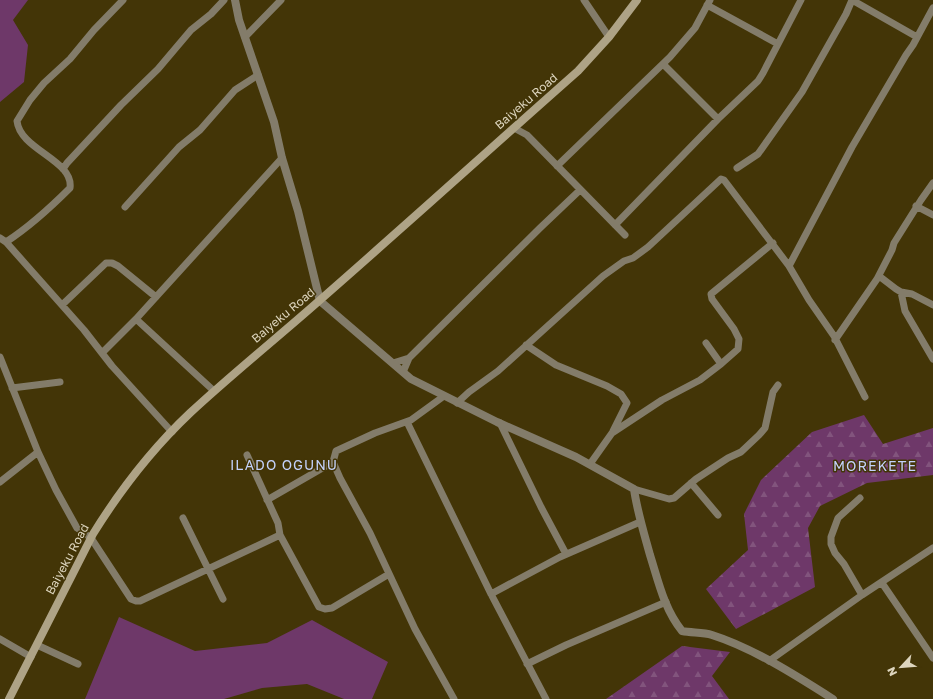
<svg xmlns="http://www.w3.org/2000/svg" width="933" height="699" font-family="'Golos Text',sans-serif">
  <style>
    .grass { fill: #6e3869 }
    .forest { fill: url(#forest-firs) }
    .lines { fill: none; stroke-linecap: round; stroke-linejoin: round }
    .minor { stroke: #837c6a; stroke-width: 7 }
    .tertiary { stroke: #837c6a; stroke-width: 8 }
    .secondary { stroke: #aea386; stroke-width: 8 }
    .labels { text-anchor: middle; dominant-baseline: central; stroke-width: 3; stroke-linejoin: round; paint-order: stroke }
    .street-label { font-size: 12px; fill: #ddd5be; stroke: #433507 }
    .quarter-label { font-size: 14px; letter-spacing: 1px; fill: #c4d2fb; stroke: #433507 }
  </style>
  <defs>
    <pattern id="forest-firs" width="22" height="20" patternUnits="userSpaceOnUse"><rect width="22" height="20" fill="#6e3869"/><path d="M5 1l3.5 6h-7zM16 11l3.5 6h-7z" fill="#82547d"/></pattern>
  </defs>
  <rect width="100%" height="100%" fill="#433507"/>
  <path class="grass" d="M 0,0 L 28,0 L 13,20 L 28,45 L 24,82 L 0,102 Z
    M 119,617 L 195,651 L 267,643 L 312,620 L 388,662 L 372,699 L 344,699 L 307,684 L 262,688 L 224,699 L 85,699 Z"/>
  <path class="forest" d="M 864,415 L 883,444 L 933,428 L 933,475 L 867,483 L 820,506 L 808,528 L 815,587 L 736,629 L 706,589 L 748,550 L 744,514 L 761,480 L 812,432 Z
    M 682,646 L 730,652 L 712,676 L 729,699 L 606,699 Z"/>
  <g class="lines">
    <path class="minor" d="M 584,0 L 609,37
      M 852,0 L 917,37
      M 707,5 L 778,44
      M 245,37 L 281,0
      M 663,64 L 718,119
      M 514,128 L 527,135 L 625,235
      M 557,166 L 670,57 L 695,28 L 710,0
      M 737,168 L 758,154 L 802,92 L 846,14 L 852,0
      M 63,169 L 67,163 L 121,105 L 158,69 L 191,30 L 211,14 L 224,0
      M 916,206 L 933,215
      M 125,207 L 179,147 L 200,130 L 235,90 L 258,75
      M 615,225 L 718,119 L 758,81 L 763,73 L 801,0
      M 0,238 L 6,242 L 29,268 L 84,330 L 112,366 L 172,432
      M 6,242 C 29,227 50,208 70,188 C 74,160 20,150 17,121 L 30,100 L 44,83 L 70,59 L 94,30 L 123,0
      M 789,266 L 852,147 L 906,55 L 913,45 L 933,8
      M 879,276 L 896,289 L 901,292 L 912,294 L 933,305
      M 901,292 L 905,311 L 933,359
      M 62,305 L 106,263 L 112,263 L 118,266 L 156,297
      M 136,319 L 214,391
      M 835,340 L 877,279 L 892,250 L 894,243 L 921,200 L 933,183
      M 526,345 L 556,365 L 607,386 L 621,394 L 627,403 L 613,431
      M 102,353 L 136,319 L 282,158
      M 0,357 L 38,452 L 56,490 L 77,528 L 91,538 L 131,599 L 136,601 L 140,601 L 280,535
      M 393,363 L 409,358
      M 721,364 L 738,349 L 739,339 L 734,329 L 712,299 L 711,294 L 773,243
      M 403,372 L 409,358 L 540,228 L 580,190
      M 12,388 L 60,382
      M 444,396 L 411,420 L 375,433 L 336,451 L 333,462 L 340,478 L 370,533 L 415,629 L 454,699
      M 457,403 L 469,392 L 498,371 L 603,276 L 624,261 L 633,258 L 648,247 L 721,179 L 724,180 L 789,266 L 809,300 L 834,336 L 865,397
      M 407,422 L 491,594 L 546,699
      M 500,423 L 541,507 L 566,554
      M 247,455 L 278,523 L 280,535 L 319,607 L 325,609 L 332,608 L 389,574
      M 590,464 L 612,433 L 662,400 L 700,380 L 721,364 L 706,343
      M 0,482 L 38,452
      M 691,483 L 718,515
      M 634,489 L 669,499 L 674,498 L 696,479 L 728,458 L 741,452 L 759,435 L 765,428 L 773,392 L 778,385
      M 860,498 L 838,518 L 831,537 L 831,544 L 835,553 L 844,564 L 862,595
      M 267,500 L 333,462
      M 183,518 L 223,599
      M 882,583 L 933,658
      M 491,594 L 560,557 L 640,522
      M 0,639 L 31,657
      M 37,645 L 78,664
      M 769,661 L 862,595 L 933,548
      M 527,664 L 566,645 L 666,602"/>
    <path class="tertiary" d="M 235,0 L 239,20 L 274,122 L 282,158 L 298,211 L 320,301 L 411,379 L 497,422 L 576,457 L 634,489 C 637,511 644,533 650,555 C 658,580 664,609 682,631 C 692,633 703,632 712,635 C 753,648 797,676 833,699"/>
    <path class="secondary" d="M 9,699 L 93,534 C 119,492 154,447 190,413 C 232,374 277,338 320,300 C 407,224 492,147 578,71 L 609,37 L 637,0"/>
  </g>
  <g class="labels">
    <g class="street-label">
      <text transform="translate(526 101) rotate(-41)">Baiyeku Road</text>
      <text transform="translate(283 315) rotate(-40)">Baiyeku Road</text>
      <text transform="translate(67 559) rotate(-62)">Baiyeku Road</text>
    </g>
    <g class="quarter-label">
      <text x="284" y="464">ILADO OGUNU</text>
      <text x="875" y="465">MOREKETE</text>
    </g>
  </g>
  <g transform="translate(901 667) rotate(244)" stroke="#433507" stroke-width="3" paint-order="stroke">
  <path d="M0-3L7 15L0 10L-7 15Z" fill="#ddd5be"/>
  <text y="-6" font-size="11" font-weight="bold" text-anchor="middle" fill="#ddd5be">N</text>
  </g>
</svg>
